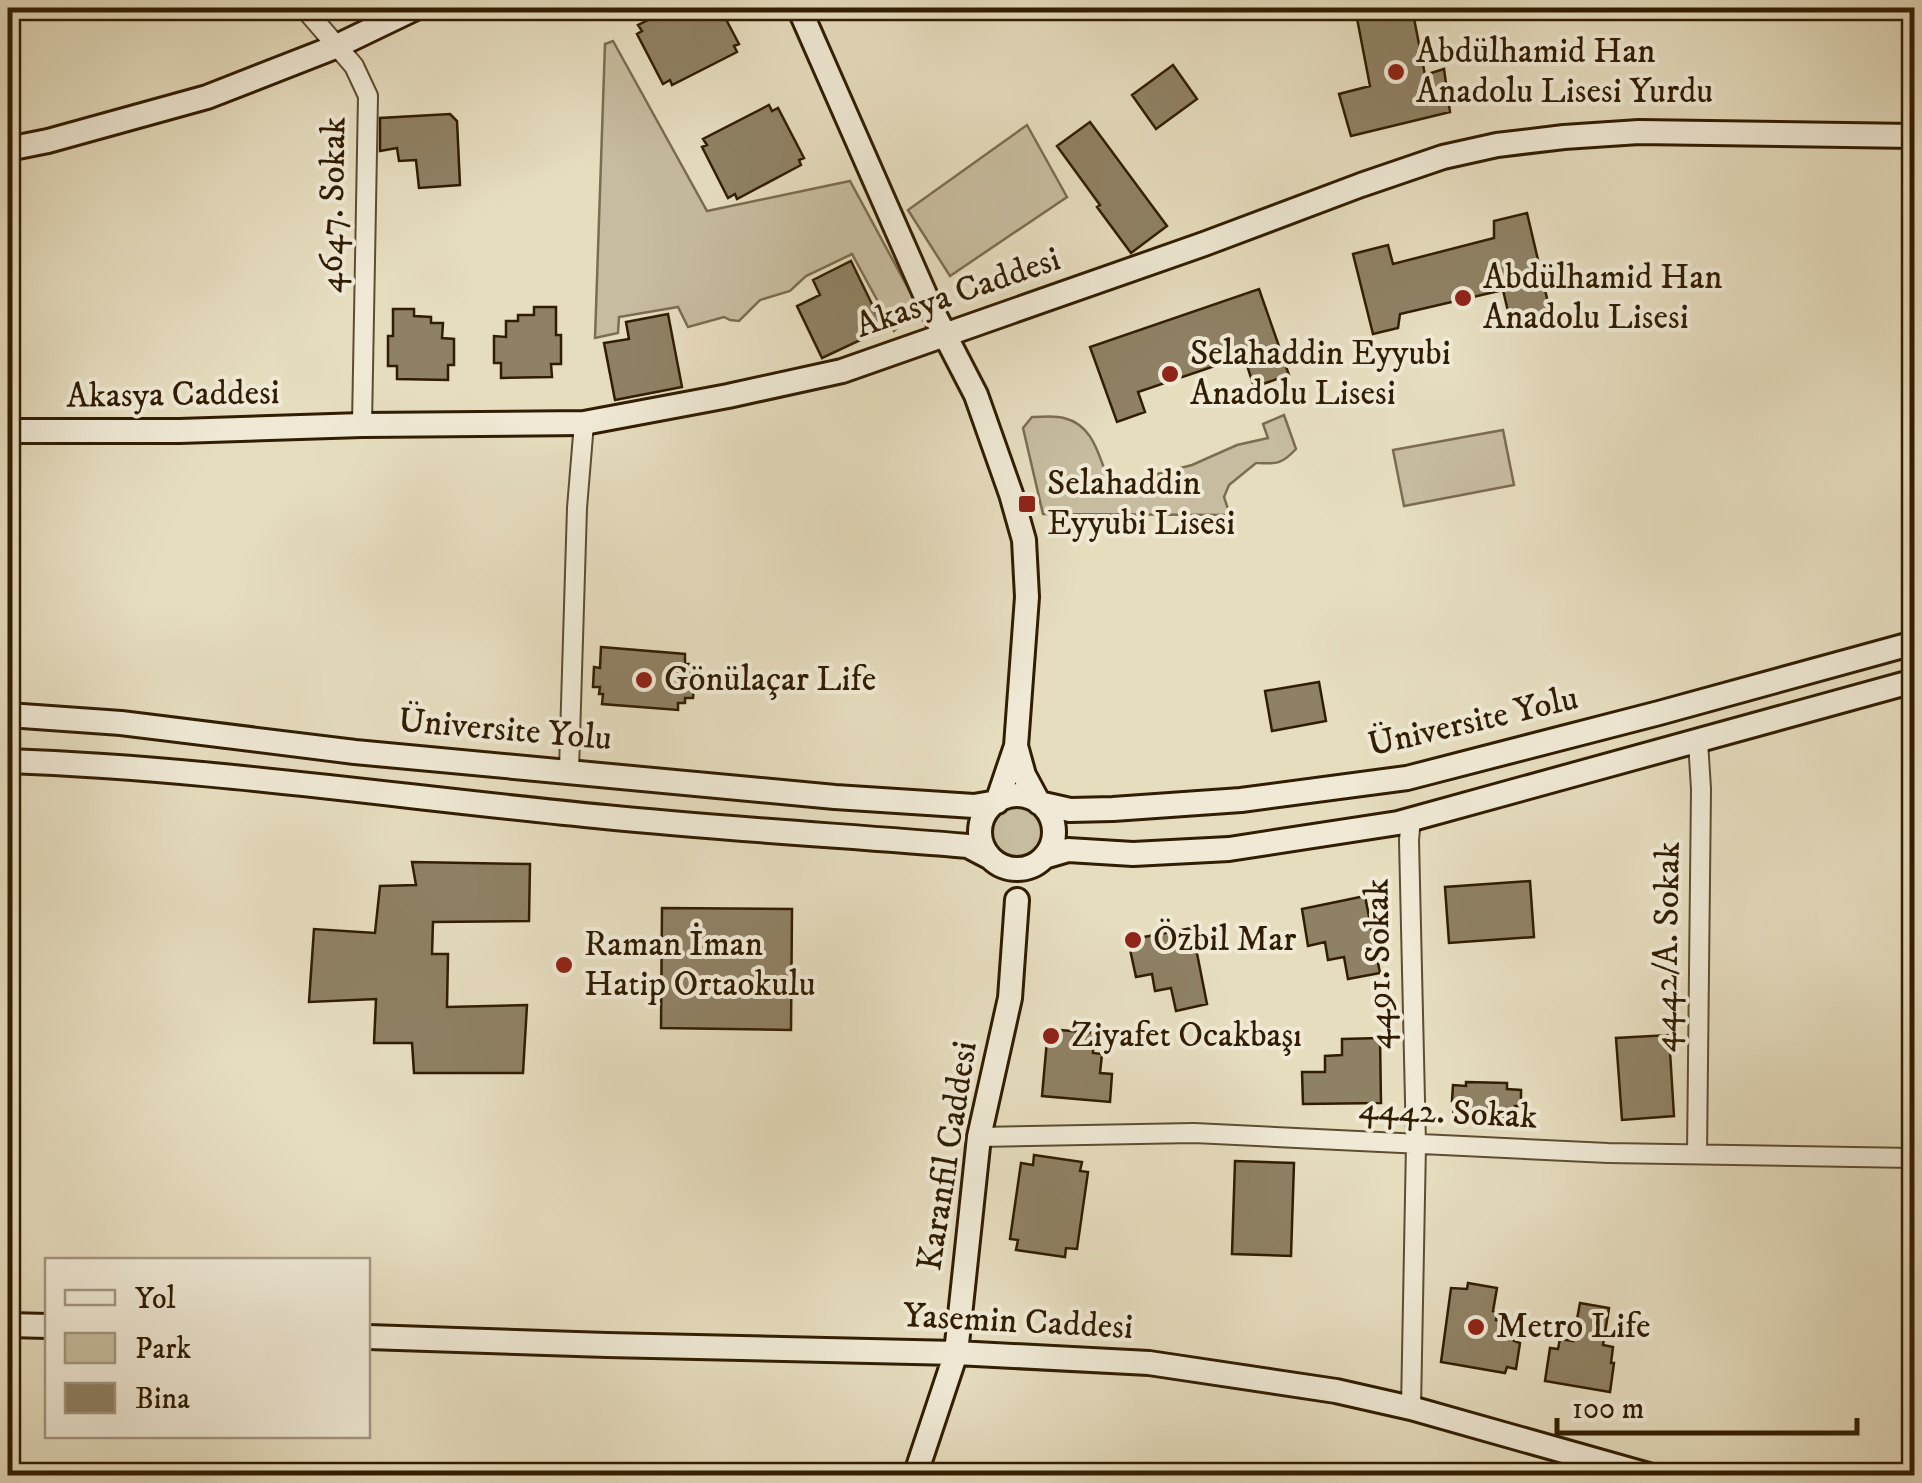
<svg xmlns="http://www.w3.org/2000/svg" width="1922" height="1483" font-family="'IM FELL DW Pica',serif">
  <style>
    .green { fill: #c7bc9f; stroke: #7c6c50; stroke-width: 2.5 }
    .building { fill: #8f8164; stroke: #311d01; stroke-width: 2.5 }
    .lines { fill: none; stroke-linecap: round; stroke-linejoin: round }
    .street-casing { stroke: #5e4d30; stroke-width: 22 }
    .secondary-casing { stroke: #311d01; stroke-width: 28 }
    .street { stroke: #efe9d5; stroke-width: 18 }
    .secondary { stroke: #efe9d5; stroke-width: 22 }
    .poi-dot { fill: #8f2418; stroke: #efe9d5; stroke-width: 4 }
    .labels { text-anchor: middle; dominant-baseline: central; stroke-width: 8; stroke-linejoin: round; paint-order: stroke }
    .poi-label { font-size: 35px; fill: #311d01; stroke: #efe9d5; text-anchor: start }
    .street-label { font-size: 35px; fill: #311d01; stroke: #efe9d5 }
  </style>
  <rect width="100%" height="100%" fill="#e6ddbf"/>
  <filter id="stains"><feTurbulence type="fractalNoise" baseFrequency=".002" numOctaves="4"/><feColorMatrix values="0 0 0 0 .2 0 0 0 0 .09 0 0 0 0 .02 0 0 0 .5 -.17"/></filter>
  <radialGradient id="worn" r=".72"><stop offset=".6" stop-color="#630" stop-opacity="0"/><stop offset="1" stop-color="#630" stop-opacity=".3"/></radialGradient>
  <path class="green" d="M 613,41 L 707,211 L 850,181 L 915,301 L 906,319 L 894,331 L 852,254 L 806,276 L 790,291 L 760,300 L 739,321 L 730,320 L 724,317 L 688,327 L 678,307 L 619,317 L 618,333 L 595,338 L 605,44 Z
    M 1027,125 L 1067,197 L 950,276 L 908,210 Z
    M 1284,415 L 1296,449 C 1281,465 1276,464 1256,463 L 1229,485 L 1224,497 L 1230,515 L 1043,514 L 1023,428 L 1032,417 C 1042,417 1054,415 1064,418 C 1096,426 1099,460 1111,486 L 1192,465 L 1237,445 L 1268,438 L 1263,424 Z
    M 1503,430 L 1514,485 L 1404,506 L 1393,450 Z
    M989 832a27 27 0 1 1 54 0a27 27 0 1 1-54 0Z"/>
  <path class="building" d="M 673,8 L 720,8 L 739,44 L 734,46 L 737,52 L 672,85 L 670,80 L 663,84 L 637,34 L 642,31 L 638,25 Z
    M 1355,8 L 1412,8 L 1425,75 L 1444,69 L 1450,112 L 1351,136 L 1339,94 L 1370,86 Z
    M 1173,65 L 1197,99 L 1156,129 L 1132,95 Z
    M 769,105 L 772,111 L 778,108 L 804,158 L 799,160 L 801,165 L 737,199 L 735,194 L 728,198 L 702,147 L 707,145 L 703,139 Z
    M 450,114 L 457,121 L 460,185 L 419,188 L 416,160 L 399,161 L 397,148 L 380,151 L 380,118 Z
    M 1090,122 L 1167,226 L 1131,253 L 1097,207 L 1100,205 L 1057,146 Z
    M 1527,213 L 1550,311 L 1510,320 L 1503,290 L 1400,314 L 1398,328 L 1373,334 L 1353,254 L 1388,245 L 1393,264 L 1494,238 L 1494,221 Z
    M 851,261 L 884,329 L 822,358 L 797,306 L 820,295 L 813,280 Z
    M 1259,289 L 1289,375 L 1254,387 L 1244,356 L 1138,392 L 1145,412 L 1117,422 L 1090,347 Z
    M 534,307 L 556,307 L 556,335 L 561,335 L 561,364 L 551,364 L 552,377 L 501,378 L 501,363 L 494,363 L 494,336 L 506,337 L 506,321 L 518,321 L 518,315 L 534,315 Z
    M 393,309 L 414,309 L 414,316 L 431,317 L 431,323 L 443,323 L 442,338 L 454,339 L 454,365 L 448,365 L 448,380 L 397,379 L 397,366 L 388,366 L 388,336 L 393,336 Z
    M 668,314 L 682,387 L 615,400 L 604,343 L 629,339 L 626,322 Z
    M 601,647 L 685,654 L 685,664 L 689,664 L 689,672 L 695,673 L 693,698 L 685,698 L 685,703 L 678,703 L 678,710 L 602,704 L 603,694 L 599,694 L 600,687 L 593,687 L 594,667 L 600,668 Z
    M 1319,682 L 1326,721 L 1272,731 L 1265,691 Z
    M 412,862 L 530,864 L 529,921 L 433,922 L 432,954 L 448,954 L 447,1007 L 527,1005 L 523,1073 L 414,1073 L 412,1043 L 374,1043 L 376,999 L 309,1002 L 314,929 L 375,933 L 380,886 L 416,885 Z
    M 1530,881 L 1534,937 L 1449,943 L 1445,887 Z
    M 1365,896 L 1380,973 L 1348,979 L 1344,957 L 1328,960 L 1325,942 L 1308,946 L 1302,909 Z
    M 662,908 L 792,909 L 791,1030 L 661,1028 Z
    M 1192,928 L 1207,1004 L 1176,1011 L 1171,988 L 1155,991 L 1152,974 L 1136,977 L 1128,940 Z
    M 1048,1029 L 1094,1033 L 1093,1053 L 1102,1054 L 1100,1073 L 1112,1074 L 1110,1102 L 1042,1096 Z
    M 1669,1035 L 1674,1116 L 1622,1120 L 1616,1038 Z
    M 1380,1038 L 1381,1103 L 1303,1104 L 1302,1072 L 1325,1072 L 1325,1056 L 1342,1055 L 1342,1039 Z
    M 1466,1082 L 1507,1083 L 1507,1089 L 1521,1090 L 1521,1106 L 1515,1106 L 1517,1117 L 1453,1116 L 1455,1101 L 1452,1101 L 1453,1085 L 1466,1086 Z
    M 1034,1155 L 1082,1162 L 1080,1171 L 1088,1172 L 1077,1249 L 1066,1248 L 1065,1257 L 1016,1250 L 1018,1240 L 1010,1239 L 1021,1163 L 1033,1165 Z
    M 1235,1161 L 1294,1163 L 1291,1256 L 1232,1254 Z
    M 1468,1283 L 1497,1288 L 1493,1311 L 1497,1312 L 1496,1320 L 1508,1323 L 1507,1332 L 1515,1333 L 1514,1341 L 1520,1343 L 1516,1369 L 1507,1367 L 1505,1373 L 1441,1362 L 1451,1288 L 1467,1289 Z
    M 1580,1303 L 1609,1308 L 1603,1345 L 1613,1347 L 1611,1363 L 1614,1363 L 1610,1392 L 1545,1381 L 1550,1348 L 1558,1349 L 1560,1339 L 1573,1341 Z"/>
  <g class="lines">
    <defs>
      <path id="street" d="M 304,8 L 354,66 L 368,96 L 362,425
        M 569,770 L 577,508 L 584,423
        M 1411,819 L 1409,840 L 1416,1144 L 1411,1408
        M 979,1137 L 1194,1133 L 1608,1153 L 1914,1158
        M 1697,1154 L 1701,789 L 1698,741"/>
      <path id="secondary" d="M 8,149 L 48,141 L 207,97 L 335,47 L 416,8
        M 8,431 L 179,431 L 362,425 L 584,423 L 728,396 L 842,371 L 1204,244 L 1361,185 L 1443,157 L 1497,145 L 1564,137 L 1639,132 L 1914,136
        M 8,715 L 121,723 L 355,752 L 835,797 L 974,806 L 997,802 L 1016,746 L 1027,597 L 1024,540 L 1011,494 L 976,395 L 931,308 L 799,8
        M 1016,746 L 1024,775 L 1039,803 L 1070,810 L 1113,809 L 1241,800 L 1407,778 L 1659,713 L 1914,643
        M 8,761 C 207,768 406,798 605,817 C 726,829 847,836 968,846 L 989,857
        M980 832a37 37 0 1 1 74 0a37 37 0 1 1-74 0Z
        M 1044,857 L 1068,850 L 1133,854 L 1229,849 L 1398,823 L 1914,681
        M 8,1325 L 48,1326
        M 368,1337 L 607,1345 L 956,1353 L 1149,1363 L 1336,1391 L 1411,1408 L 1652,1476
        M 915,1476 L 956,1353 L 979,1137 L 1010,998 L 1017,900"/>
    </defs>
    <use href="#street" class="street-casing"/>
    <use href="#secondary" class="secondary-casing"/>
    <use href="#street" class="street"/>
    <use href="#secondary" class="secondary"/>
  </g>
  <g class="poi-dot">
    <circle cx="1396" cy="72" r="10"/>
    <circle cx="1463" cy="298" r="10"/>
    <circle cx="1170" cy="374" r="10"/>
    <rect x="1017" y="494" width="20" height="20" rx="5"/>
    <circle cx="644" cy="680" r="10"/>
    <circle cx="1133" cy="940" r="10"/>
    <circle cx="564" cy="965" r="10"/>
    <circle cx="1051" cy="1036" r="10"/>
    <circle cx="1476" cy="1327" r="10"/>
  </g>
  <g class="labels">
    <g class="poi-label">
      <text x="1416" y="52">Abdülhamid Han<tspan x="1416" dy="40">Anadolu Lisesi Yurdu</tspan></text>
      <text x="1483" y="278">Abdülhamid Han<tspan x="1483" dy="40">Anadolu Lisesi</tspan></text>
      <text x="1190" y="354">Selahaddin Eyyubi<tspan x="1190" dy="40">Anadolu Lisesi</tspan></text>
      <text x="1047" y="484">Selahaddin<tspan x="1047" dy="40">Eyyubi Lisesi</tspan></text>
      <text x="664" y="680">Gönülaçar Life</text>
      <text x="1153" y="940">Özbil Mar</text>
      <text x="584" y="945">Raman İman<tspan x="584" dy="40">Hatip Ortaokulu</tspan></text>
      <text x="1071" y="1036">Ziyafet Ocakbaşı</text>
      <text x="1496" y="1327">Metro Life</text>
    </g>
    <g class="street-label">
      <text transform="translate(333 205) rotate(-89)">4647. Sokak</text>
      <text transform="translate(958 293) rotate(-19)">Akasya Caddesi</text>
      <text transform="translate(173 395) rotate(-1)">Akasya Caddesi</text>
      <text transform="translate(1473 722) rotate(-13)">Üniversite Yolu</text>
      <text transform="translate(505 730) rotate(5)">Üniversite Yolu</text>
      <text transform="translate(1667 947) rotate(-89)">4442/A. Sokak</text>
      <text transform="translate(1379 964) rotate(-91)">4491. Sokak</text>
      <text transform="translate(1448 1113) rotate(3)">4442. Sokak</text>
      <text transform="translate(948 1156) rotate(-81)">Karanfil Caddesi</text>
      <text transform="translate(1018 1322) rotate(3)">Yasemin Caddesi</text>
    </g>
  </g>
  <rect width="1922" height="1483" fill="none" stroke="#e6ddbf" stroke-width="40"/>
  <rect x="10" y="10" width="1902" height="1463" fill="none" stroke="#311d01" stroke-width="5"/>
  <rect x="20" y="20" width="1882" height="1443" fill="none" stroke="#311d01" stroke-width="2.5"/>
  <rect x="45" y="1258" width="325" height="180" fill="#efe9d5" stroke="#a39780" stroke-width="2.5"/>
  <rect x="65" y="1290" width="50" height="15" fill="#efe9d5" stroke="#a39780" stroke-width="2.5"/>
  <text x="135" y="1308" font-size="30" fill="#311d01">Yol</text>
  <rect x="65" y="1333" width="50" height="30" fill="#c7bc9f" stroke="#a39780" stroke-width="2.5"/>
  <text x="135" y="1358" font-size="30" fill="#311d01">Park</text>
  <rect x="65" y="1383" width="50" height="30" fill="#8f8164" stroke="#a39780" stroke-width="2.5"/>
  <text x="135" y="1408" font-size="30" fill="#311d01">Bina</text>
  <path d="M1557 1418v15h300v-15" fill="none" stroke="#311d01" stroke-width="5"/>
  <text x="1572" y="1418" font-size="30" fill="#311d01" stroke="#efe9d5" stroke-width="8" paint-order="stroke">100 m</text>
  <rect width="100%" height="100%" filter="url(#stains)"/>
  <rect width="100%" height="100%" fill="url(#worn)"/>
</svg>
